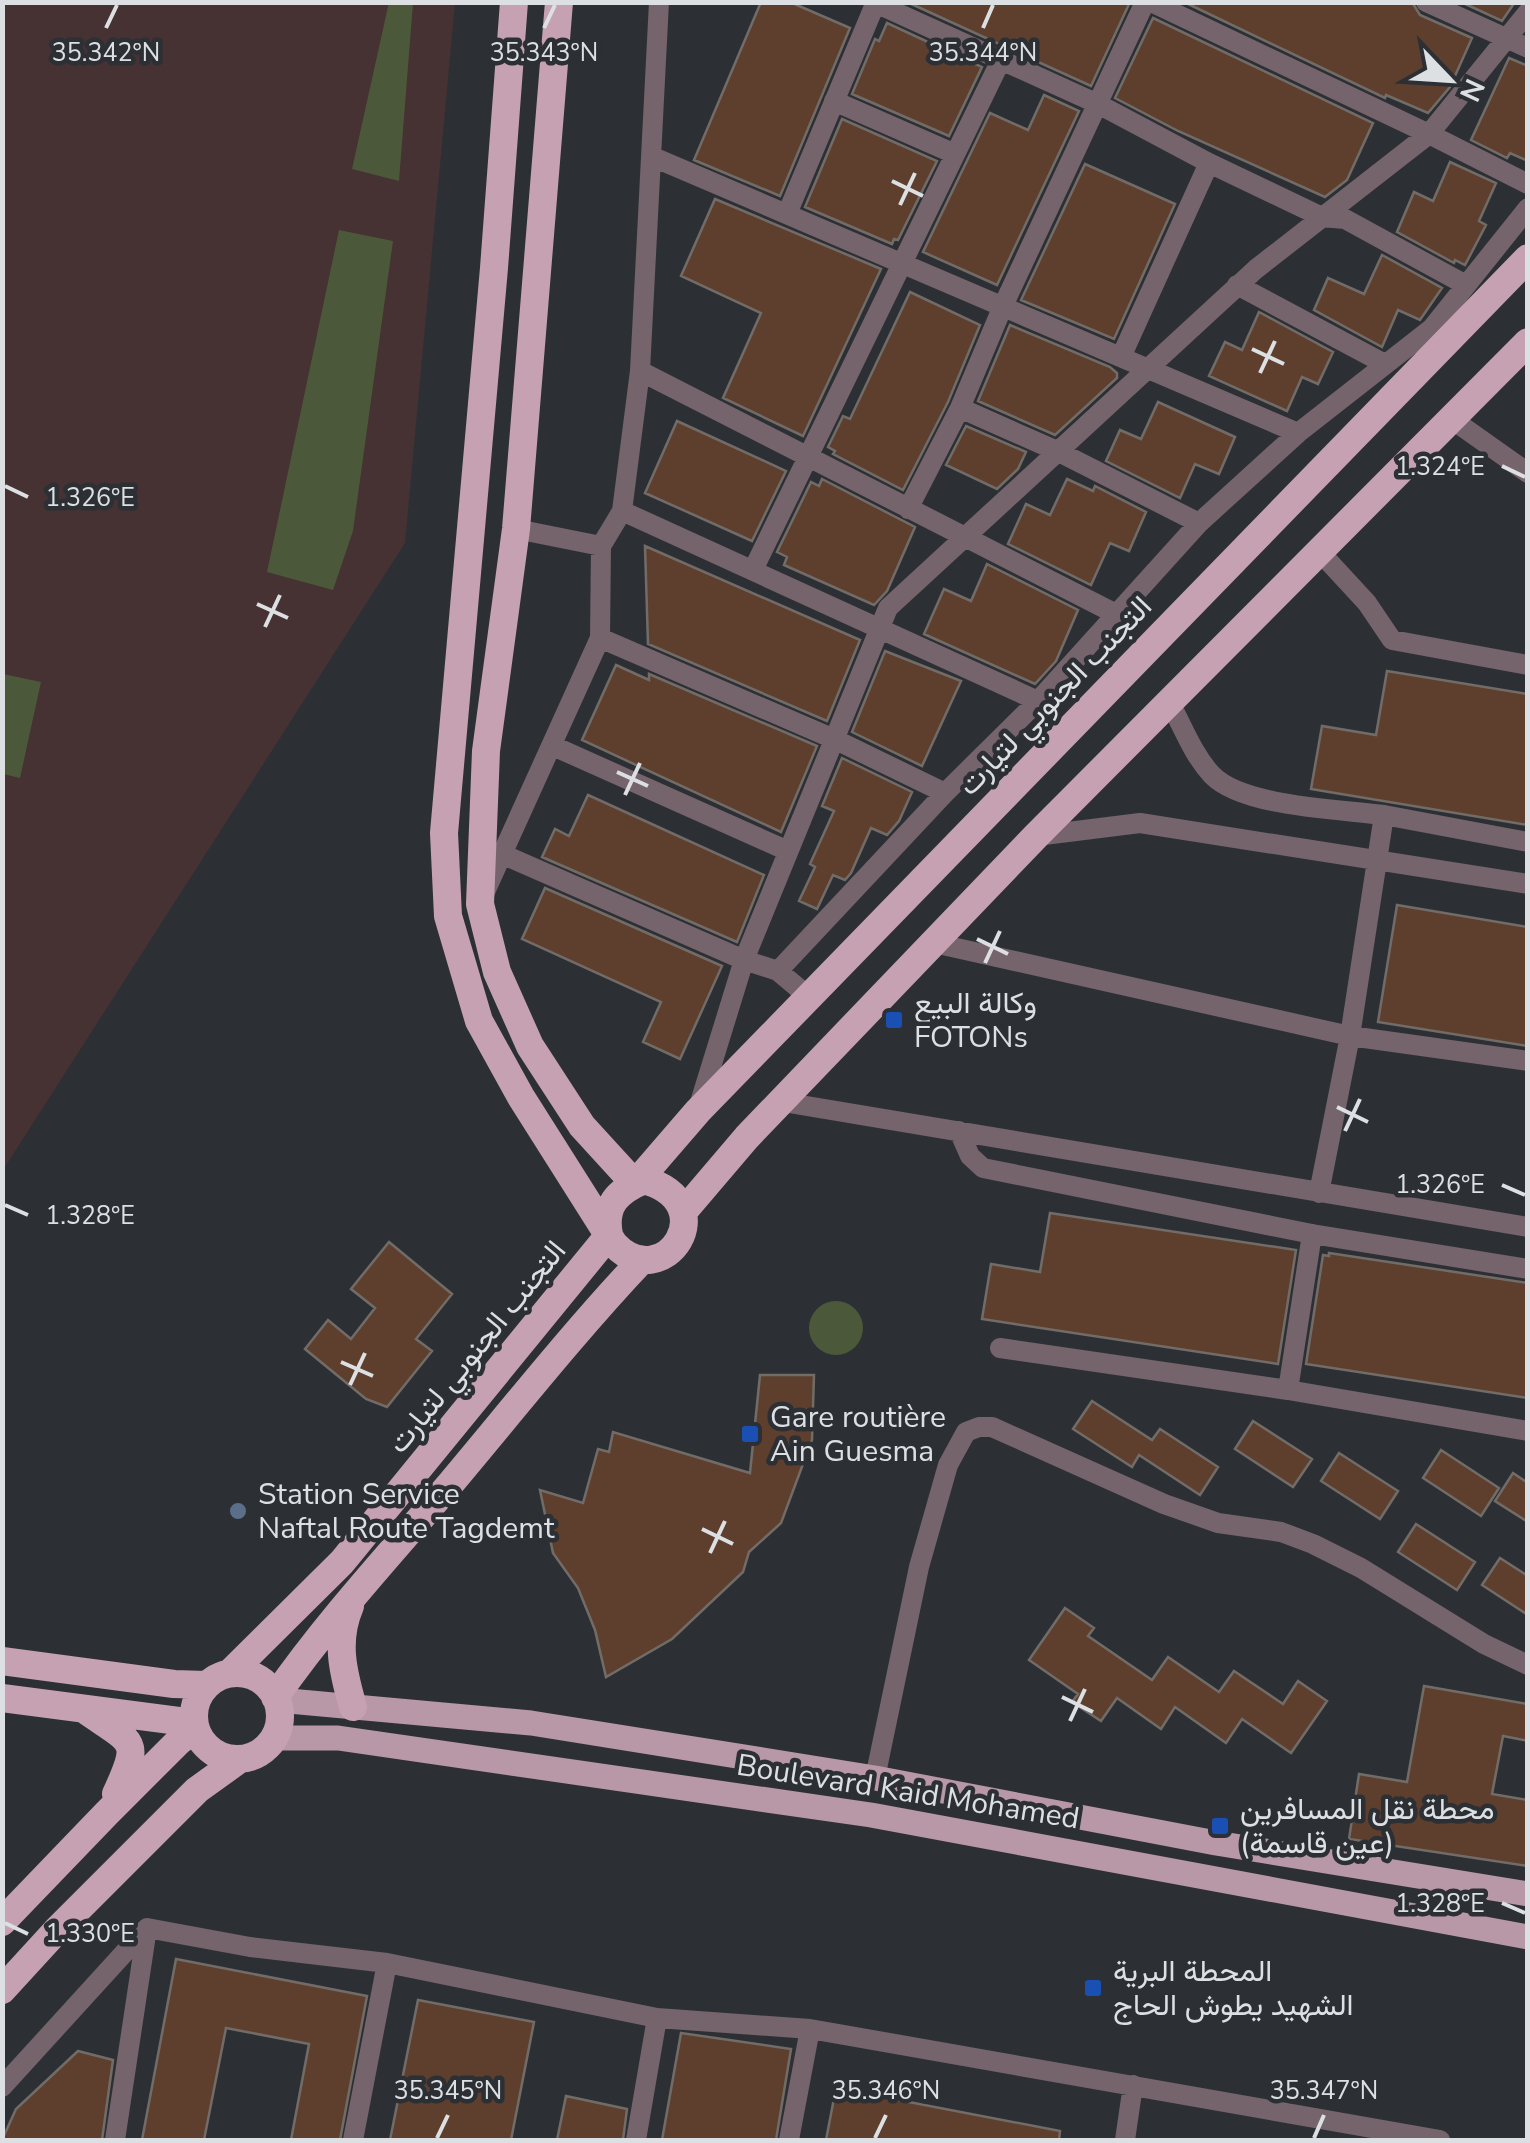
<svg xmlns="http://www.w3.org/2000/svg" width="1530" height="2143" font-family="'Nunito Sans',Vazirmatn,sans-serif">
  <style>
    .industrial { fill: #463133 }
    .green { fill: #4c583a }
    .building { fill: #5e3f2d; stroke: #726c68; stroke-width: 2.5 }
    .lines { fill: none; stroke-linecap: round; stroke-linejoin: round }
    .minor { stroke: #75646b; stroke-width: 20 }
    .primary { stroke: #b897a6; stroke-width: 25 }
    .trunk { stroke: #c6a1b2; stroke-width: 28 }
    .ticks { fill: none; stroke: #dde0e3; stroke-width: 4 }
    .transit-dot { fill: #1a4fb4; stroke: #2c3035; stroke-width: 4 }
    .service-dot { fill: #5c6f8a; stroke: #2c3035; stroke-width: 4 }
    .labels { text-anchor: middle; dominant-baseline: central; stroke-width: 9; stroke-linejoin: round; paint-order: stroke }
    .street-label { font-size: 30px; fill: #dde0e3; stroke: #2c3035 }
    .poi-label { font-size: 30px; fill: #dde0e3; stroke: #2c3035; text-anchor: start }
    .ticks-label { font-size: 25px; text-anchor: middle; fill: #dde0e3; stroke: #2c3035; stroke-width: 9; stroke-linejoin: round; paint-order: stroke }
  </style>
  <rect width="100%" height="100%" fill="#2c3035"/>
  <path class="industrial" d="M 3,3 L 455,3 L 405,543 L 3,1170 Z"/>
  <path class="green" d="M 389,2 L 413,3 L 399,181 L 352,169 Z
    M 339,230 L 393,241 L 353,531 L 333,590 L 267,572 Z
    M 3,674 L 41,682 L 20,778 L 3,774 Z
    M809 1328a27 27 0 1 1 54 0a27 27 0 1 1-54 0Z"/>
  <path class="building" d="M 761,2 L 790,2 L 850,28 L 780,196 L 694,160 Z
    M 907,2 L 1130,2 L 1091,86 Z
    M 1184,2 L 1412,2 L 1420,15 L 1472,38 L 1450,87 L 1428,113 L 1386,95 L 1385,98 Z
    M 1461,2 L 1515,2 L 1502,21 Z
    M 1153,18 L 1373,123 L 1347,180 L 1325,197 L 1178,131 L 1115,98 Z
    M 887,23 L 982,67 L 949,136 L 852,94 L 875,39 L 879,41 Z
    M 1509,58 L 1528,66 L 1528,161 L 1510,153 L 1507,158 L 1471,140 Z
    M 1044,95 L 1079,111 L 997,285 L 923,252 L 990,113 L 1028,130 Z
    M 842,119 L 937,161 L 898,240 L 894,239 L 892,244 L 805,207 Z
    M 1450,162 L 1496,183 L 1479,221 L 1486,225 L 1465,265 L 1455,260 L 1454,263 L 1397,232 L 1414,192 L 1433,201 Z
    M 1085,164 L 1175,204 L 1114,339 L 1021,300 Z
    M 715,199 L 881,269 L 803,436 L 723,398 L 761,313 L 681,276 Z
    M 1382,255 L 1442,288 L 1420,320 L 1398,310 L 1382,347 L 1314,310 L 1328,278 L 1364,294 Z
    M 910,292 L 980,325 L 948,402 L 903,490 L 833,454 L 835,451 L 828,447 L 843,416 L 850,419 Z
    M 1259,312 L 1333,352 L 1318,384 L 1302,377 L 1287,411 L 1209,376 L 1225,342 L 1242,350 Z
    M 1010,325 L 1110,367 L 1117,373 L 1117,378 L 1055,435 L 978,401 Z
    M 1158,402 L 1235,437 L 1219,474 L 1195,464 L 1180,498 L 1106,461 L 1120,430 L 1141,439 Z
    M 677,421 L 786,471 L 752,541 L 645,493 Z
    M 966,426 L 1026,452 L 1018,469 L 997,489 L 946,465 Z
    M 822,479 L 915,527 L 887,591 L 874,605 L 784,565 L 787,557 L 777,552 L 811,482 L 819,486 Z
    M 1067,479 L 1093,491 L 1095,486 L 1146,512 L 1129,551 L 1110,543 L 1091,585 L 1008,544 L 1026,504 L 1050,515 Z
    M 645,546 L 860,640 L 827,721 L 648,644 Z
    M 987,564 L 1078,610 L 1056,661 L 1035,684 L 924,634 L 944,589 L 971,601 Z
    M 885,651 L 961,681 L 922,766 L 852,732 Z
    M 616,665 L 649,680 L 649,674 L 817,746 L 781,832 L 582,740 Z
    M 1387,671 L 1528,694 L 1528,825 L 1311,789 L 1322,726 L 1376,735 Z
    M 842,758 L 912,792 L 899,821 L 887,835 L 871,828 L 851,873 L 845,880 L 833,875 L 817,909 L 799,901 L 815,867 L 810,864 L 834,811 L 822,806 Z
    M 588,795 L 764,875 L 737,942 L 542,857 L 555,829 L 569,836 Z
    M 545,888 L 722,966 L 680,1059 L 643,1042 L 661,1002 L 522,939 Z
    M 1397,905 L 1528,927 L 1528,1046 L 1378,1022 Z
    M 1050,1213 L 1296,1250 L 1278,1364 L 982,1319 L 991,1264 L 1040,1272 Z
    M 389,1242 L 452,1294 L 416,1339 L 432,1351 L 387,1407 L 366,1399 L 305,1349 L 328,1320 L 351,1339 L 375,1308 L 351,1289 Z
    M 1329,1253 L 1528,1283 L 1528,1398 L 1306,1364 L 1323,1255 L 1329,1256 Z
    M 760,1375 L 814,1375 L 812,1440 L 781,1523 L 749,1552 L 743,1572 L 672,1639 L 606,1677 L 595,1630 L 578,1588 L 553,1553 L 540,1490 L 583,1503 L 598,1449 L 609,1452 L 613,1432 L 750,1473 Z
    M 1092,1401 L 1152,1440 L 1160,1429 L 1218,1467 L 1200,1495 L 1139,1455 L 1132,1467 L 1073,1429 Z
    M 1253,1421 L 1312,1459 L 1293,1487 L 1235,1449 Z
    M 1441,1450 L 1499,1488 L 1481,1516 L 1423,1478 Z
    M 1339,1453 L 1398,1491 L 1380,1519 L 1321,1481 Z
    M 1513,1473 L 1528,1483 L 1528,1522 L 1495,1501 Z
    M 1416,1524 L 1475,1562 L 1457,1590 L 1398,1552 Z
    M 1500,1558 L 1528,1576 L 1528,1615 L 1482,1585 Z
    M 1065,1608 L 1094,1628 L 1088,1636 L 1152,1680 L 1168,1657 L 1219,1692 L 1234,1671 L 1283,1704 L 1298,1681 L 1327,1701 L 1291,1753 L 1242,1719 L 1226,1743 L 1175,1707 L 1161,1729 L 1117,1698 L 1101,1721 L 1072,1702 L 1078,1694 L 1029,1660 Z
    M 1424,1686 L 1528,1704 L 1528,1741 L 1503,1736 L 1492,1794 L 1528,1800 L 1528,1866 L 1349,1839 L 1359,1774 L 1407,1782 Z
    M 176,1959 L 367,1996 L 340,2140 L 291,2140 L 309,2044 L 226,2028 L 204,2140 L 142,2140 Z
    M 418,2000 L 534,2022 L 511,2140 L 390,2140 Z
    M 681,2033 L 791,2049 L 776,2140 L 662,2140 Z
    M 78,2051 L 113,2060 L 102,2140 L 2,2140 L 16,2109 Z
    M 836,2088 L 1060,2131 L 1059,2140 L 826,2140 Z
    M 566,2096 L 627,2109 L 623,2140 L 557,2140 Z"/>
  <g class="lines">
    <path class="minor" d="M 873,2 L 1098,104 L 1209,163 L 1322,217 L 1345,219 L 1466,285
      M 1151,2 L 1429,134 L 1528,184
      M 1426,2 L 1528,48
      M 834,101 L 955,154
      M 653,157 L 1298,433
      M 787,214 L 876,2
      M 1237,285 L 1385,364
      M 1121,357 L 1209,163
      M 640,371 L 1114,613
      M 960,408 L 1057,451 L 1199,523
      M 1453,420 L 1528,473
      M 908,509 L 960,408 L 1003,306 L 1145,2
      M 622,511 L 1038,701
      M 516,529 L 601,546 L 622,511 L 640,371 L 659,2
      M 1319,551 L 1367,603 L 1392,640 L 1528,665
      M 753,570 L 1001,60
      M 600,638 L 834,739 L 945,793
      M 1169,701 C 1182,725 1193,755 1212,775 C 1243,807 1339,809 1384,815
      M 553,746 L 788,851
      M 1036,836 L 1140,823 L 1528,884
      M 504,855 L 744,960 L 778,971 L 810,998
      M 484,894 L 600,638 L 601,546
      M 934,943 L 1350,1036 L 1528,1061
      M 778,971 L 945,793 L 1038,701 L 1199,523 L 1298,433 L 1432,328 L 1528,208
      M 783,1102 L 1528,1227
      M 698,1109 L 744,960 L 888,608 L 1256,269 L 1429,134 L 1528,12
      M 959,1131 L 970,1156 L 983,1168 L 1312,1234 L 1528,1269
      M 1319,1193 L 1350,1036 L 1384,815 L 1528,842
      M 1000,1348 L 1288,1390 L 1528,1431
      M 1288,1390 L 1312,1234
      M 875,1778 L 919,1567 L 948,1465 L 966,1432 L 979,1427 L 992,1427 L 1164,1504 L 1218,1523 L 1281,1532 L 1313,1544 L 1361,1568 L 1484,1644 L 1528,1665
      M 2,2087 L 146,1929
      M 115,2140 L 147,1928 L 250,1947 L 387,1963 L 657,2018 L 810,2029 L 1440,2140
      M 353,2140 L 387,1963
      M 636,2140 L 657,2018
      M 789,2140 L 810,2029
      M 1125,2140 L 1133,2085"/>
    <path class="primary" d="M 278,1700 L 531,1723 L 875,1778 L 1216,1843 L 1528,1894
      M 274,1738 L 338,1738 L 871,1815 L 1528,1937"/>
    <path class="trunk" d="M 514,2 L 494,268 L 444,833 L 448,916 L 479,1021 L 521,1097 L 614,1244 C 664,1297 726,1203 644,1180 C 618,1191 603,1205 609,1235
      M 559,2 L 516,529 L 486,751 L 480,904 L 497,972 L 530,1046 L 582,1126 L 635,1184
      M 635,1184 L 698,1111 L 1528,258
      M 684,1211 L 747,1137 L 1036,836 L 1528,342
      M 350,1606 C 335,1641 343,1672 353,1707
      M 2,1661 L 174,1684 L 206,1685
      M194 1716a43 43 0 1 1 86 0a43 43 0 1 1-86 0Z
      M 230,1673 L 342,1562 L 609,1235
      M 275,1697 C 328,1621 391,1553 451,1483 C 514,1408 574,1332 641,1261
      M 2,1698 L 194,1723
      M 88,1712 C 135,1744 141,1740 116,1794
      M 2,1922 L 107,1813 L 178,1742 L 195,1729
      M 2,1990 L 57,1930 L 197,1790 L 240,1759"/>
  </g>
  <path class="ticks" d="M 106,28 L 117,5M 544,28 L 555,5M 983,28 L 993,5M 892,181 L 923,196M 900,205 L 915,173M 1252,349 L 1284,364M 1260,373 L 1275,341M 1502,466 L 1525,477M 5,486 L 28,497M 257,604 L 288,618M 265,627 L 280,595M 617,772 L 648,786M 625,795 L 640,763M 977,939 L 1008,954M 985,963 L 1000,931M 1337,1107 L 1368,1122M 1345,1131 L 1360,1099M 1502,1185 L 1525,1195M 5,1205 L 28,1215M 341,1362 L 373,1376M 350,1385 L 365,1353M 702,1529 L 733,1544M 710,1553 L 725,1521M 1062,1697 L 1093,1712M 1070,1721 L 1085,1689M 1502,1903 L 1525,1913M 5,1923 L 28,1934M 437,2138 L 448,2115M 875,2138 L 886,2115M 1314,2138 L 1324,2115"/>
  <g class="transit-dot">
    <rect x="884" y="1010" width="20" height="20" rx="5"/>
    <rect x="740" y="1424" width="20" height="20" rx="5"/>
    <rect x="1210" y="1816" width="20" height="20" rx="5"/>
    <rect x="1083" y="1978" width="20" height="20" rx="5"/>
  </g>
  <circle class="service-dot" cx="238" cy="1511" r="10"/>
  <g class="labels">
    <g class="street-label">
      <text transform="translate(1055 696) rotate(-46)">التجنب الجنوبي لتيارت</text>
      <text transform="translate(477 1347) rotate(-51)">التجنب الجنوبي لتيارت</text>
      <text transform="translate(908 1792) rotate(9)">Boulevard Kaid Mohamed</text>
    </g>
    <g class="poi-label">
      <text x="914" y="1003">وكالة البيع<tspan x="914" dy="34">FOTONs</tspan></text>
      <text x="770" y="1417">Gare routière<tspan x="770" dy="34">Ain Guesma</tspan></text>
      <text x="258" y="1494">Station Service<tspan x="258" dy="34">Naftal Route Tagdemt</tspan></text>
      <text x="1240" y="1809">محطة نقل المسافرين<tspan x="1240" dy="34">(عين قاسمة)</tspan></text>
      <text x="1113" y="1971">المحطة البرية<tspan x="1113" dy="34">الشهيد يطوش الحاج</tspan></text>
    </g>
  </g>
  <g class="ticks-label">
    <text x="106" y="61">35.342°N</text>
    <text x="544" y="61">35.343°N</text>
    <text x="983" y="61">35.344°N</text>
    <text x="1440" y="475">1.324°E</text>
    <text x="90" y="506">1.326°E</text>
    <text x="1440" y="1193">1.326°E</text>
    <text x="90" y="1224">1.328°E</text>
    <text x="1440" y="1912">1.328°E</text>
    <text x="90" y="1942">1.330°E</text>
    <text x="448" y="2099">35.345°N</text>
    <text x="886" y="2099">35.346°N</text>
    <text x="1324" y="2099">35.347°N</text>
  </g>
  <rect width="1530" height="2143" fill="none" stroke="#dde0e3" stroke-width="10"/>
  <g transform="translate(1450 80) rotate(115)" stroke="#2c3035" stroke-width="8" paint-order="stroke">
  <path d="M0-8L18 38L0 25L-18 38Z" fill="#dde0e3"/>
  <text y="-15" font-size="28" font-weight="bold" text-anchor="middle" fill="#dde0e3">N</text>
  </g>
</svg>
